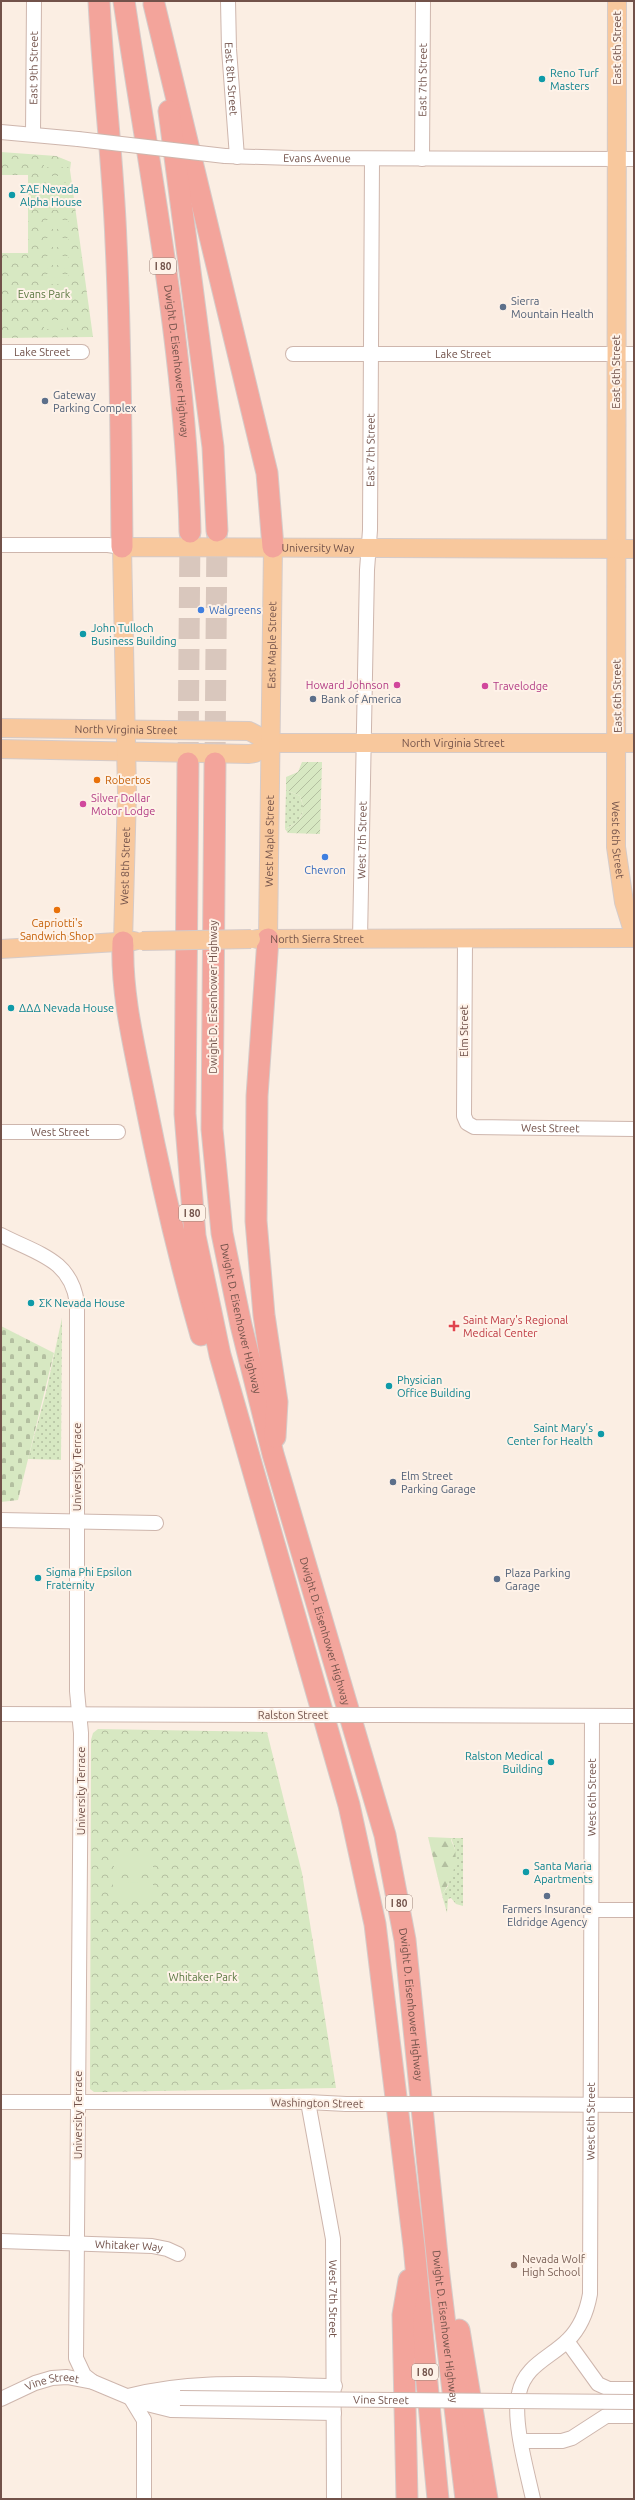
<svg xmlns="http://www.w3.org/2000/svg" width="635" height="2500" font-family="Ubuntu,sans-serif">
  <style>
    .grass { fill: url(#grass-dots) }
    .forest { fill: url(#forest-firs) }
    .cemetery { fill: url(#cemetery-stones) }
    .park { fill: url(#park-crowns) }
    .garden { fill: url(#garden-furrows) }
    .pitch { fill: #d7e8c2 }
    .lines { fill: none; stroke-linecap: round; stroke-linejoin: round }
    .highway-tunnel { stroke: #d9c7bd; stroke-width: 21; stroke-dasharray: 21 10; stroke-linecap: butt }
    .minor-casing { stroke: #ceb6ad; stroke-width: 16 }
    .major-casing { stroke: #d5cbc9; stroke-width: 20 }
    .highway-casing { stroke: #d5cbc9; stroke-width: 23 }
    .minor { stroke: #fff; stroke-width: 14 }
    .major { stroke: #f8c89d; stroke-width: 18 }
    .highway { stroke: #f3a49b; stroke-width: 21 }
    .minor-bridge-casing { stroke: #ceb6ad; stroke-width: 16; stroke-linecap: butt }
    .major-bridge-casing { stroke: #d5cbc9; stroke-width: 20; stroke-linecap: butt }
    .minor-bridge { stroke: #fff; stroke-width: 14 }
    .major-bridge { stroke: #f8c89d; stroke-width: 18 }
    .culture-dot { fill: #0f9aa8; stroke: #fef2e8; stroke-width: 1.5 }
    .service-dot { fill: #5c6f8a; stroke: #fef2e8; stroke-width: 1.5 }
    .shop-dot { fill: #3f7fe0; stroke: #fef2e8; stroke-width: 1.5 }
    .hotel-dot { fill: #d1479c; stroke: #fef2e8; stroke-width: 1.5 }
    .food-dot { fill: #e8710a; stroke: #fef2e8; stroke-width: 1.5 }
    .health-dot { fill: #e0444e; stroke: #fef2e8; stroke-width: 1.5 }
    .education-dot { fill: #8d6e63; stroke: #fef2e8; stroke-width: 1.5 }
    .labels { text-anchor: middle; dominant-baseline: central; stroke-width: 4; stroke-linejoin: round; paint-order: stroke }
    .shield { fill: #fef2e8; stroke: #9c8279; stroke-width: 1 }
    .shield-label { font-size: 10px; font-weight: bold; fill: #72524a }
    .street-label { font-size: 11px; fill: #72524a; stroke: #fef2e8 }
    .culture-label { font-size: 11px; fill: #0d838f; stroke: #fef2e8; text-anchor: start }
    .park-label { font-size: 11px; fill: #5b7842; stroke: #fef2e8 }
    .service-label { font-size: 11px; fill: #4e5e75; stroke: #fef2e8; text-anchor: start }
    .shop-label { font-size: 11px; fill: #366cbe; stroke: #fef2e8; text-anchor: start }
    .hotel-label { font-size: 11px; fill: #b23c85; stroke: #fef2e8; text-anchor: start }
    .food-label { font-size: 11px; fill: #c56008; stroke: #fef2e8; text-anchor: start }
    .health-label { font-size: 11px; fill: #be3a42; stroke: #fef2e8; text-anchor: start }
    .education-label { font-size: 11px; fill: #785e54; stroke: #fef2e8; text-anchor: start }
  </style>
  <defs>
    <pattern id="grass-dots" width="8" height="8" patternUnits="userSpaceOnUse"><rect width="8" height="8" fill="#d7e8c2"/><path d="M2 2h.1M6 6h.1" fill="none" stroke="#b3bfa0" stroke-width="1.8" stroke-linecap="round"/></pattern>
    <pattern id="forest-firs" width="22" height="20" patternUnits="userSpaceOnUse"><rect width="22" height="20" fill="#d7e8c2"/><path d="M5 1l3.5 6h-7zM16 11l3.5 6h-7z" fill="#b3bfa0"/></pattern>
    <pattern id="cemetery-stones" width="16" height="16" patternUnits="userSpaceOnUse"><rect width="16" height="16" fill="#d7e8c2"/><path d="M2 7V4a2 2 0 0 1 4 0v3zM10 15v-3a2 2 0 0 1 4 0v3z" fill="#b3bfa0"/></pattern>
    <pattern id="park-crowns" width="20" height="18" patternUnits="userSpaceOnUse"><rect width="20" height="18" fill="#d7e8c2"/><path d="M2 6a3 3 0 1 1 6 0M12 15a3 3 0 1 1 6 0" fill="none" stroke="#b3bfa0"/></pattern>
    <pattern id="garden-furrows" width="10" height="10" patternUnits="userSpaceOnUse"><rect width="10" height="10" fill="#d7e8c2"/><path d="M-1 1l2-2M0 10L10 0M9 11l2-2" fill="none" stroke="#b3bfa0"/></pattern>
  </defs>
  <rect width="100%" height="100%" fill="#fbeee3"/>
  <path class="grass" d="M 286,790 L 300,796 L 304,809 L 298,822 L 285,829 Z
    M 62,1318 L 61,1460 L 28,1459 L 46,1392 Z
    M 451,1838 L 463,1838 L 463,1906 L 456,1904 L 451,1898 L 448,1899 L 447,1913 L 442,1895 L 448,1886 L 455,1849 Z"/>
  <path class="forest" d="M 428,1837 L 451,1838 C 451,1843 454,1845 455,1850 C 458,1864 450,1883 442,1895 Z"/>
  <path class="cemetery" d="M 1,1326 L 54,1353 L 18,1500 L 1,1502 Z"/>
  <path class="park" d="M 1,152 L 56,156 L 71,162 L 70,170 L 93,337 L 1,338 L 1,253 L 28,253 L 28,175 L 1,175 Z
    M 98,1729 L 267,1732 L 302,1873 L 336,2088 L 102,2092 L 94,2092 L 90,2089 L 91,1740 L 93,1733 Z"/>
  <path class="garden" d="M 302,762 L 322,762 L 320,834 L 288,833 L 285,829 C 301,823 307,812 300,796 L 286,790 L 286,777 L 298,772 Z"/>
  <path class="pitch" d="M 44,164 L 68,164 L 68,167 L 44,167 Z
    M 44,170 L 68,170 L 68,173 L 44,173 Z
    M 44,176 L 68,176 L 68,179 L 44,179 Z
    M 44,183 L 68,183 L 68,186 L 44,186 Z
    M 44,188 L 68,188 L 68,192 L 44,191 Z
    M 44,195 L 68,195 L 68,198 L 44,198 Z
    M 44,201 L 68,201 L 68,204 L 44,204 Z
    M 44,207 L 68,207 L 68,210 L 44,210 Z
    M 44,213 L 68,213 L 68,216 L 44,216 Z
    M 44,220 L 68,220 L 68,223 L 44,223 Z
    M 44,226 L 68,226 L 68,229 L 44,229 Z
    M 44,232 L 68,232 L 68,235 L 44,235 Z
    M 44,238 L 68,238 L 68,241 L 44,241 Z
    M 44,244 L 67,244 L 67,247 L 44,247 Z
    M 44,250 L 68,250 L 68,253 L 44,253 Z
    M 44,256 L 68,256 L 68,260 L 44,259 Z
    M 44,262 L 68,262 L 68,265 L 44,265 Z
    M 44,268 L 68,269 L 68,272 L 44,272 Z
    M 44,274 L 68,274 L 68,278 L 44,277 Z
    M 44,281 L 68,281 L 68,284 L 44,284 Z
    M 44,287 L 68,287 L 68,290 L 44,290 Z
    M 44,294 L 68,294 L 67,297 L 44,297 Z
    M 44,300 L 67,300 L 67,303 L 44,303 Z
    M 44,314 L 67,314 L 67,317 L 44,317 Z
    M 44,320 L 67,320 L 67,323 L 44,323 Z
    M 44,326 L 67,326 L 67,329 L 44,329 Z
    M 114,1855 L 153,1855 L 153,1874 L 114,1873 Z
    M 113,1882 L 153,1883 L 153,1901 L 113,1901 Z"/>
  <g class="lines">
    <path class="highway-tunnel" d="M 188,763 L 190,532
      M 215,763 L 217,531"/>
    <defs>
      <g id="minor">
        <path id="s1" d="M 228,1 L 229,49 L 237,157"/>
        <path d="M 1,132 L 78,139"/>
        <path id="s2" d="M 33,134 L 34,1"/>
        <path id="s3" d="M 225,156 L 293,158 L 634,159"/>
        <path id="s4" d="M 422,159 L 423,1"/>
        <path id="s5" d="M 1,352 L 82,352"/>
        <path id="s6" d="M 293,354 L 634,354"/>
        <path d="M 1,545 L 108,545 L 122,547"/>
        <path id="s7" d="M 360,939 L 367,570 L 370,530 L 372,159"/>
        <path id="s8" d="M 465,939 L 464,1116 L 467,1123 L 474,1127 L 634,1129"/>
        <path id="s9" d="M 1,1132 L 118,1132"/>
        <path d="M 1,1235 C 37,1254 71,1259 77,1303 L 77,1691 L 81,1733 L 76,2358 L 84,2375 L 93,2382"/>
        <path d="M 1,1520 L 156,1523"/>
        <path d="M 1,1714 L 264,1715"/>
        <path d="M 393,1715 L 634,1716"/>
        <path d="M 592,1910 L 634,1910"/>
        <path d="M 1,2102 L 308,2102 L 346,2104"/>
        <path id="s10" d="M 308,2102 L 333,2239 L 334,2499"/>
        <path d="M 465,2104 L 634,2105"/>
        <path id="s11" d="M 1,2241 L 152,2246 L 167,2249 L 178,2254"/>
        <path d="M 567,2341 L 598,2384 L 609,2389 L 634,2389"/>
        <path d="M 128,2396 C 195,2378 266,2385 335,2386"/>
        <path d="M 130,2397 L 144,2420 L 144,2499"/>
        <path d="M 139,2397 L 180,2398"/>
        <path id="s12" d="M 1,2399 L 35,2383 L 52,2378 L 67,2377 L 93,2382 L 143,2403 L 171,2410 L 334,2413"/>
        <path d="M 521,2441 L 562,2441 L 572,2438 L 606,2416 L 634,2416"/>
        <path id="s13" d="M 533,2499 C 527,2471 512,2420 519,2393 C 525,2365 550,2358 568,2340 C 581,2327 587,2311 590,2294 L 592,1716"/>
      </g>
      <g id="major">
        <path id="s14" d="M 617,1 L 616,847 L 624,902 L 634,934"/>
        <path id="s15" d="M 1,728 L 249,731 L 272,743"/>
        <path id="s16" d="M 1,749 L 249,754 L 255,753 L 272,743 L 634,743"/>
        <path id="s17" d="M 257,939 L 634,938"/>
        <path id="s18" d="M 268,939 L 273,547"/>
        <path id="s19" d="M 123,942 L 127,793 L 122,547 L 634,549"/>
        <path d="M 1,949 L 134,941"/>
      </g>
      <g id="highway">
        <path d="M 99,1 C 103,82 113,161 116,242 C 121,344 121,445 122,547"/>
        <path id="s20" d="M 124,1 C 150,176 186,355 190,532"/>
        <path d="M 154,4 L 267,473 L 273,547"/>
        <path d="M 169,111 L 213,447 L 217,531"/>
        <path d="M 188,763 L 185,1114 L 195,1236 L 220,1355 L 349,1805 L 375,1924 L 414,2246 L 438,2499"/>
        <path id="s21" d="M 215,763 L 212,1129 L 222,1233 L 241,1325 L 273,1454 L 385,1835 L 405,1940 L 439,2275 L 466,2499"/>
        <path d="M 268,939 L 257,1096 L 256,1221 L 264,1315 L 277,1402 L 275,1437"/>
        <path d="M 123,942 C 121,993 134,1045 144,1095 C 160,1176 178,1255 201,1335"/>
        <path d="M 459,2330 L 487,2499"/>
        <path d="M 407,2499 L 403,2315 L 409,2280"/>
      </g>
    </defs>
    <use href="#minor" class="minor-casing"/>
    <use href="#major" class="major-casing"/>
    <use href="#highway" class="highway-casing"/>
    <use href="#minor" class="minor"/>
    <use href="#major" class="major"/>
    <use href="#highway" class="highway"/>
    <defs>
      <g id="minor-bridge">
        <path d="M 78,139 L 225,156"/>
        <path d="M 264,1715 L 393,1715"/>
        <path d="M 346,2104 L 465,2104"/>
        <path id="s22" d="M 180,2398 L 634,2402"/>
      </g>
      <path id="major-bridge" d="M 142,941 L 251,939"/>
    </defs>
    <use href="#minor-bridge" class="minor-bridge-casing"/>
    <use href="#major-bridge" class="major-bridge-casing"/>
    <use href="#minor-bridge" class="minor-bridge"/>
    <use href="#major-bridge" class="major-bridge"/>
  </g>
  <g class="culture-dot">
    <circle cx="542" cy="79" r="4"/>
    <circle cx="12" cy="195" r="4"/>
    <circle cx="83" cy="634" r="4"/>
    <circle cx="11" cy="1008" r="4"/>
    <circle cx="31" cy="1303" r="4"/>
    <circle cx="389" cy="1386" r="4"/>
    <circle cx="601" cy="1434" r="4"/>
    <circle cx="38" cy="1578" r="4"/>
    <circle cx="551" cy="1762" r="4"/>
    <circle cx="526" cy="1872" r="4"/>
  </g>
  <g class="service-dot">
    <circle cx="503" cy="307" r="4"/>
    <circle cx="45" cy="401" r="4"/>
    <circle cx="313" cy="699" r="4"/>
    <circle cx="393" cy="1482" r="4"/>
    <circle cx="497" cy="1579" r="4"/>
    <circle cx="547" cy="1896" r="4"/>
  </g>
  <g class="shop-dot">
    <circle cx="201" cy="610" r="4"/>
    <circle cx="325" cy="857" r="4"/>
  </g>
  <g class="hotel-dot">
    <circle cx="397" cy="685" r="4"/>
    <circle cx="485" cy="686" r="4"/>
    <circle cx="83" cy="804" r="4"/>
  </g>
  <g class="food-dot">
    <circle cx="97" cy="780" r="4"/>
    <circle cx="57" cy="910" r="4"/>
  </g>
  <path class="health-dot" d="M452 1320h4v4h4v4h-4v4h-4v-4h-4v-4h4z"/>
  <circle class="education-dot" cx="514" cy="2265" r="4"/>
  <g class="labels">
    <g class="shield">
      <rect x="150" y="258" width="26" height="16" rx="3"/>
      <rect x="179" y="1205" width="26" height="16" rx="3"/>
      <rect x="386" y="1895" width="26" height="16" rx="3"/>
      <rect x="412" y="2364" width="26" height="16" rx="3"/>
    </g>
    <g class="shield-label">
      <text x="163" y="266">I 80</text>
      <text x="192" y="1213">I 80</text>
      <text x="399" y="1903">I 80</text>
      <text x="425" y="2372">I 80</text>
    </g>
    <g class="street-label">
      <text transform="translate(617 48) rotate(-90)">East 6th Street</text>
      <text stroke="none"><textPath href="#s2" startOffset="66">East 9th Street</textPath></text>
      <text stroke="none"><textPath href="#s1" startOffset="78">East 8th Street</textPath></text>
      <text stroke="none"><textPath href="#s4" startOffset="79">East 7th Street</textPath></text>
      <text stroke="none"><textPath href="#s3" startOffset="92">Evans Avenue</textPath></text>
      <text stroke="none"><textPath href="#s5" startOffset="41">Lake Street</textPath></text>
      <text stroke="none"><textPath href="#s6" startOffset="170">Lake Street</textPath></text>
      <text stroke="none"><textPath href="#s20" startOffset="364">Dwight D. Eisenhower Highway</textPath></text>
      <text transform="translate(616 372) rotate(-90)">East 6th Street</text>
      <text stroke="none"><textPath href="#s7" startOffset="489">East 7th Street</textPath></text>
      <text stroke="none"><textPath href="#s19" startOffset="591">University Way</textPath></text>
      <text stroke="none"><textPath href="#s18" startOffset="294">East Maple Street</textPath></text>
      <text transform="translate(617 696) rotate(-91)">East 6th Street</text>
      <text stroke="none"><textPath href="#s15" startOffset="125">North Virginia Street</textPath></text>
      <text stroke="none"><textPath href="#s16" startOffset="455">North Virginia Street</textPath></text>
      <text stroke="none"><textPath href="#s7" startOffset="99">West 7th Street</textPath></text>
      <text stroke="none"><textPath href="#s14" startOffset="839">West 6th Street</textPath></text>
      <text stroke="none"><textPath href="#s18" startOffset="98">West Maple Street</textPath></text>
      <text stroke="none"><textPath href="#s19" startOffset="76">West 8th Street</textPath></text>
      <text stroke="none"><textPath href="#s17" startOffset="60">North Sierra Street</textPath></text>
      <text transform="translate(213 997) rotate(-90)">Dwight D. Eisenhower Highway</text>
      <text transform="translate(464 1031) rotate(-90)">Elm Street</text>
      <text stroke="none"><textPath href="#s8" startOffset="269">West Street</textPath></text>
      <text stroke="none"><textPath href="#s9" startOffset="59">West Street</textPath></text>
      <text stroke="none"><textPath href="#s21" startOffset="558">Dwight D. Eisenhower Highway</textPath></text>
      <text transform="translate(77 1467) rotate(-90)">University Terrace</text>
      <text stroke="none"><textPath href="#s21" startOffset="882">Dwight D. Eisenhower Highway</textPath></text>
      <text x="293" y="1715">Ralston Street</text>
      <text transform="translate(81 1791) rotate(-90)">University Terrace</text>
      <text stroke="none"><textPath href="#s13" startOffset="730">West 6th Street</textPath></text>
      <text stroke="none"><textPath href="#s21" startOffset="1266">Dwight D. Eisenhower Highway</textPath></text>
      <text transform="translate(317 2103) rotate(1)">Washington Street</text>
      <text transform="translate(78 2115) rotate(-90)">University Terrace</text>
      <text stroke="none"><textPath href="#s13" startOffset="406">West 6th Street</textPath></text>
      <text stroke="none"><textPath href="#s11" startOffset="128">Whitaker Way</textPath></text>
      <text stroke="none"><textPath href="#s10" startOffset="199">West 7th Street</textPath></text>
      <text stroke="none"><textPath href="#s21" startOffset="1590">Dwight D. Eisenhower Highway</textPath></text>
      <text stroke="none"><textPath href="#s12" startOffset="55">Vine Street</textPath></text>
      <text stroke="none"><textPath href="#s22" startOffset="201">Vine Street</textPath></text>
    </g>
    <g class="culture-label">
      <text x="550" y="73">Reno Turf<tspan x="550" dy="13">Masters</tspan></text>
      <text x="20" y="189">ΣΑΕ Nevada<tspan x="20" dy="13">Alpha House</tspan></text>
      <text x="91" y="628">John Tulloch<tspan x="91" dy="13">Business Building</tspan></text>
      <text x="19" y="1008">ΔΔΔ Nevada House</text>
      <text x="39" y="1303">ΣΚ Nevada House</text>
      <text x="397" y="1380">Physician<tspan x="397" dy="13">Office Building</tspan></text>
      <text x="593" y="1428" text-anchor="end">Saint Mary's<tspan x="593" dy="13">Center for Health</tspan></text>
      <text x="46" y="1572">Sigma Phi Epsilon<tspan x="46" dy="13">Fraternity</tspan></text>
      <text x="543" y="1756" text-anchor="end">Ralston Medical<tspan x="543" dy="13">Building</tspan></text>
      <text x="534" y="1866">Santa Maria<tspan x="534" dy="13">Apartments</tspan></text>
    </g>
    <g class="park-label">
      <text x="44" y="294">Evans Park</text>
      <text x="203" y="1977">Whitaker Park</text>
    </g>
    <g class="service-label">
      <text x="511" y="301">Sierra<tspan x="511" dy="13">Mountain Health</tspan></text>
      <text x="53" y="395">Gateway<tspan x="53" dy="13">Parking Complex</tspan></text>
      <text x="321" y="699">Bank of America</text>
      <text x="401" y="1476">Elm Street<tspan x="401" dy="13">Parking Garage</tspan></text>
      <text x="505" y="1573">Plaza Parking<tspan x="505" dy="13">Garage</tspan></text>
      <text x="547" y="1909" text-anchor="middle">Farmers Insurance<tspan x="547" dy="13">Eldridge Agency</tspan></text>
    </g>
    <g class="shop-label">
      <text x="209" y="610">Walgreens</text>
      <text x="325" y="870" text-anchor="middle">Chevron</text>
    </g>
    <g class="hotel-label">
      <text x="389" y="685" text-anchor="end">Howard Johnson</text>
      <text x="493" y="686">Travelodge</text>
      <text x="91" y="798">Silver Dollar<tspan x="91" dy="13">Motor Lodge</tspan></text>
    </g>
    <g class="food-label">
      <text x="105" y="780">Robertos</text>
      <text x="57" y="923" text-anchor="middle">Capriotti's<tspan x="57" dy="13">Sandwich Shop</tspan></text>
    </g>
    <g class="health-label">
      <text x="463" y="1320">Saint Mary's Regional<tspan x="463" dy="13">Medical Center</tspan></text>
    </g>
    <g class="education-label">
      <text x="522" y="2259">Nevada Wolf<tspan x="522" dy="13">High School</tspan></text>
    </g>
  </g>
  <rect width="635" height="2500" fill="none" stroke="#72524a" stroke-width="4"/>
</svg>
